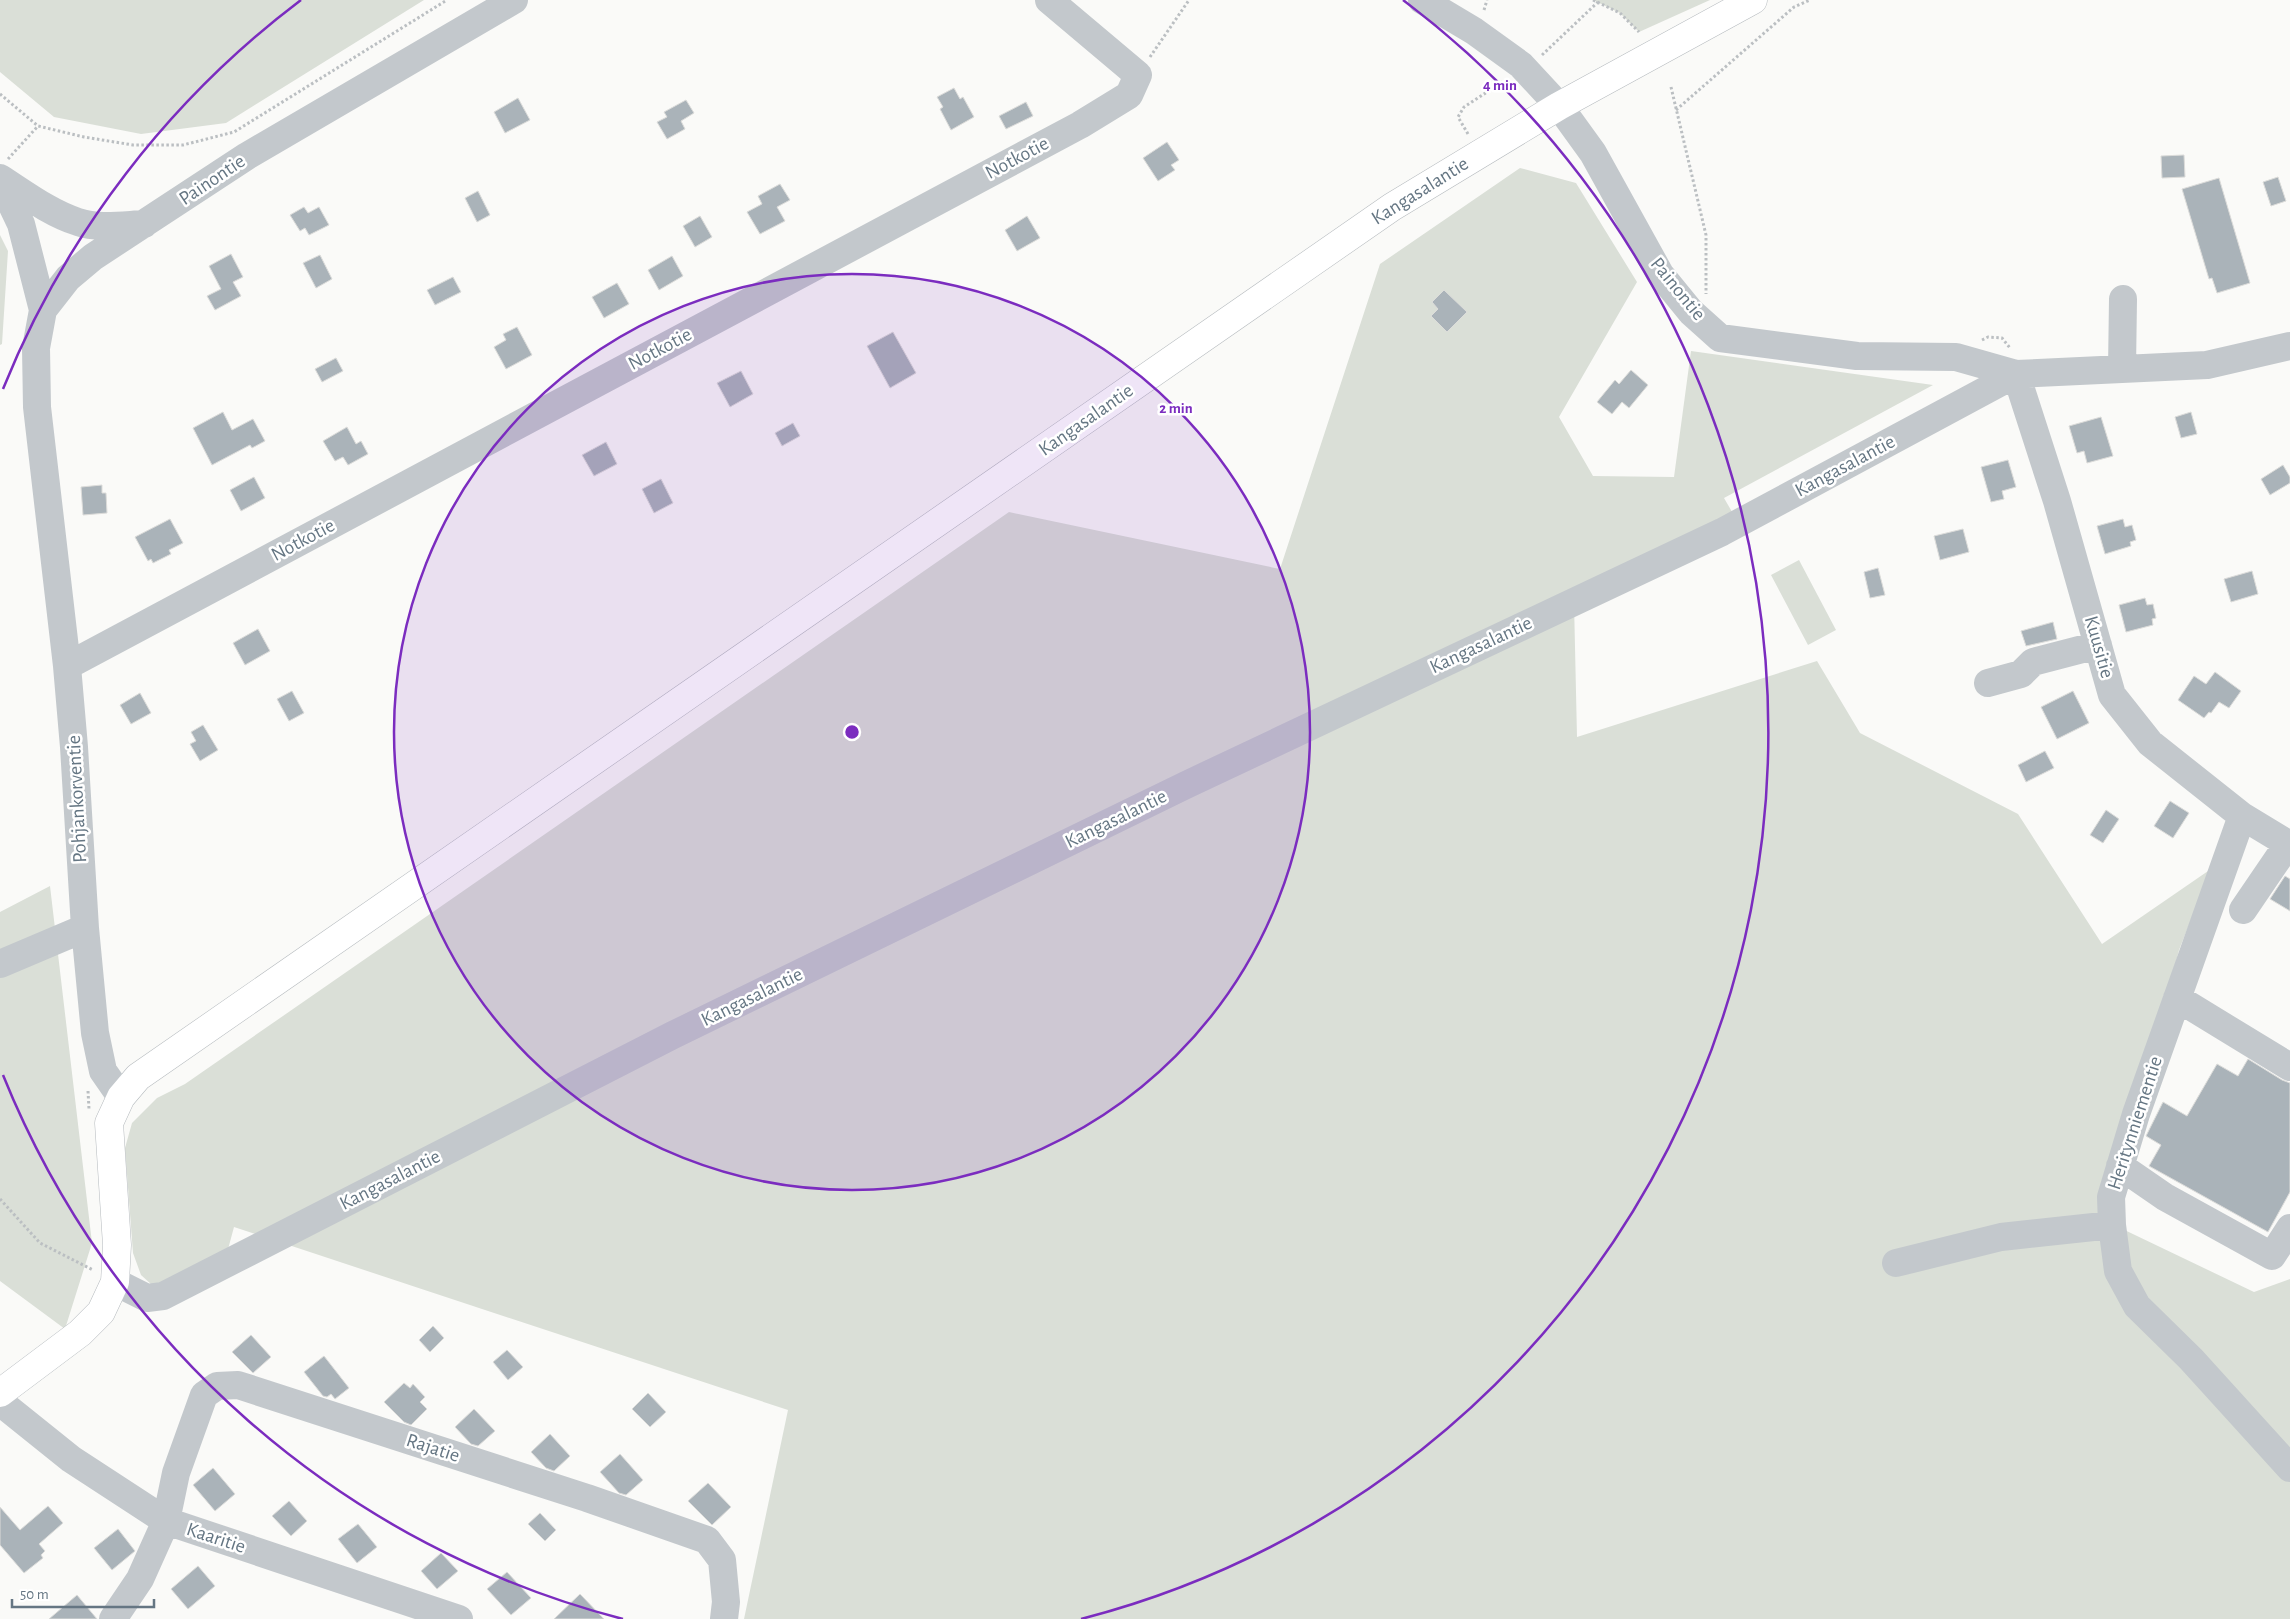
<svg xmlns="http://www.w3.org/2000/svg" width="2290" height="1619" font-family="'Alegreya Sans',sans-serif">
  <style>
    .green { fill: #dadfd7 }
    .building { fill: #aab3b9; stroke: #dcdcda }
    .lines { fill: none; stroke-linecap: round; stroke-linejoin: round }
    .major-casing { stroke: #b5babe; stroke-width: 29 }
    .path { stroke: #bbbfc2; stroke-width: 3; stroke-dasharray: 2.5 2.5; stroke-linecap: butt }
    .minor { stroke: #c3c8cc; stroke-width: 28 }
    .major { stroke: #fff; stroke-width: 28 }
    .ring { fill: none; stroke: #7b2cbf; stroke-width: 2.5 }
    .labels { text-anchor: middle; dominant-baseline: central; stroke-width: 5; stroke-linejoin: round; paint-order: stroke }
    .street-label { font-size: 20px; fill: #657683; stroke: #fff }
    .centre { fill: #7b2cbf; stroke: #fff; stroke-width: 2.5 }
    .ring-label { font-size: 15px; text-anchor: middle; font-weight: bold; fill: #7b2cbf; stroke: #fff; stroke-width: 5; stroke-linejoin: round; paint-order: stroke }
  </style>
  <rect width="100%" height="100%" fill="#fafaf8"/>
  <path class="green" d="M 0,0 L 424,0 L 226,123 L 141,134 L 54,117 L 0,72 Z
    M 1593,0 L 1710,0 L 1639,32 L 1620,13 Z
    M 1520,168 L 1576,183 L 1637,282 L 1559,417 L 1593,476 L 1674,477 L 1691,351 L 1933,385 L 1724,498 L 1735,517 L 1574,602 L 1577,737 L 1817,661 L 1860,733 L 2018,814 L 2102,944 L 2211,869 L 2179,950 L 2136,1114 L 2112,1224 L 2254,1292 L 2290,1279 L 2290,1619 L 744,1619 L 788,1410 L 234,1227 L 227,1253 L 168,1282 L 152,1285 L 141,1275 L 133,1253 L 125,1148 L 132,1123 L 157,1098 L 185,1084 L 1009,512 L 1280,569 L 1380,264 Z
    M 0,235 L 8,251 L 2,344 L 0,345 Z
    M 1799,560 L 1836,630 L 1808,645 L 1771,575 Z
    M 50,886 L 92,1243 L 65,1329 L 0,1281 L 0,912 Z"/>
  <path class="building" d="M 954,88 L 960,99 L 963,97 L 974,117 L 951,130 L 940,109 L 943,107 L 937,97 Z
    M 518,98 L 530,120 L 505,133 L 494,112 Z
    M 686,100 L 694,113 L 681,121 L 685,129 L 667,139 L 657,122 L 667,117 L 664,112 Z
    M 1026,102 L 1033,116 L 1006,129 L 999,116 Z
    M 1167,142 L 1179,160 L 1171,165 L 1175,170 L 1158,181 L 1143,158 Z
    M 2184,155 L 2185,177 L 2162,178 L 2161,156 Z
    M 2278,177 L 2286,201 L 2271,206 L 2263,182 Z
    M 2219,178 L 2250,283 L 2217,293 L 2212,278 L 2209,279 L 2182,189 Z
    M 780,184 L 790,200 L 777,207 L 785,221 L 760,234 L 747,212 L 762,204 L 758,196 Z
    M 478,191 L 490,215 L 477,222 L 465,198 Z
    M 304,207 L 308,213 L 319,207 L 329,225 L 309,235 L 305,228 L 300,231 L 290,215 Z
    M 700,216 L 712,237 L 695,247 L 683,226 Z
    M 1027,216 L 1040,238 L 1017,251 L 1005,230 Z
    M 231,254 L 243,277 L 233,282 L 241,296 L 215,310 L 207,296 L 221,289 L 209,266 Z
    M 320,255 L 332,279 L 316,288 L 303,263 Z
    M 672,256 L 683,276 L 659,290 L 648,270 Z
    M 453,277 L 461,292 L 435,305 L 427,290 Z
    M 617,283 L 629,304 L 604,318 L 592,297 Z
    M 1444,290 L 1467,312 L 1447,332 L 1431,316 L 1438,309 L 1432,302 Z
    M 517,327 L 532,355 L 506,369 L 494,347 L 506,340 L 503,334 Z
    M 893,332 L 916,373 L 890,388 L 867,346 Z
    M 336,358 L 343,371 L 322,382 L 315,369 Z
    M 1631,370 L 1648,385 L 1629,408 L 1622,402 L 1612,414 L 1597,402 L 1615,380 L 1619,384 Z
    M 741,371 L 753,394 L 730,407 L 717,383 Z
    M 223,412 L 232,430 L 253,419 L 265,441 L 252,448 L 250,445 L 212,465 L 193,428 Z
    M 2191,412 L 2197,434 L 2181,438 L 2175,417 Z
    M 2101,417 L 2113,456 L 2087,463 L 2084,451 L 2077,453 L 2069,426 Z
    M 793,423 L 800,436 L 782,446 L 775,433 Z
    M 347,427 L 356,444 L 361,441 L 368,454 L 348,465 L 343,457 L 335,461 L 323,441 Z
    M 606,442 L 617,464 L 594,476 L 582,455 Z
    M 2008,460 L 2016,487 L 2002,491 L 2004,499 L 1991,502 L 1981,467 Z
    M 2283,465 L 2290,477 L 2290,483 L 2270,495 L 2261,479 Z
    M 254,477 L 265,498 L 241,511 L 230,490 Z
    M 661,479 L 673,503 L 654,513 L 642,489 Z
    M 102,485 L 102,493 L 106,493 L 107,513 L 83,515 L 81,487 Z
    M 170,519 L 183,543 L 169,550 L 171,554 L 153,563 L 151,559 L 148,561 L 135,537 Z
    M 2123,519 L 2125,527 L 2132,525 L 2136,540 L 2130,542 L 2131,546 L 2105,554 L 2097,526 Z
    M 1963,529 L 1969,552 L 1940,560 L 1934,536 Z
    M 1878,568 L 1885,595 L 1870,598 L 1864,572 Z
    M 2252,571 L 2258,594 L 2231,602 L 2224,579 Z
    M 2145,598 L 2147,605 L 2153,604 L 2156,618 L 2152,619 L 2153,625 L 2126,632 L 2119,605 Z
    M 2053,622 L 2057,639 L 2026,646 L 2021,631 Z
    M 258,629 L 270,651 L 245,665 L 233,643 Z
    M 2215,672 L 2241,691 L 2229,708 L 2219,702 L 2211,713 L 2209,712 L 2204,718 L 2178,700 L 2194,676 L 2206,684 Z
    M 292,691 L 304,713 L 289,721 L 277,699 Z
    M 2073,691 L 2089,723 L 2057,739 L 2041,707 Z
    M 140,693 L 151,713 L 131,724 L 120,705 Z
    M 203,725 L 218,750 L 200,761 L 190,744 L 196,741 L 191,732 Z
    M 2045,751 L 2054,768 L 2026,782 L 2018,765 Z
    M 2170,801 L 2189,813 L 2173,838 L 2154,826 Z
    M 2106,810 L 2119,819 L 2103,843 L 2090,835 Z
    M 2285,876 L 2290,879 L 2290,911 L 2270,899 Z
    M 2248,1059 L 2282,1080 L 2290,1083 L 2290,1192 L 2268,1232 L 2149,1166 L 2161,1145 L 2146,1136 L 2163,1102 L 2187,1116 L 2217,1064 L 2238,1076 Z
    M 433,1326 L 444,1338 L 430,1352 L 419,1340 Z
    M 251,1335 L 271,1357 L 253,1373 L 232,1352 Z
    M 507,1350 L 523,1367 L 508,1380 L 493,1362 Z
    M 324,1356 L 349,1388 L 335,1399 L 331,1394 L 327,1397 L 323,1396 L 304,1372 Z
    M 404,1383 L 410,1388 L 413,1384 L 425,1397 L 420,1402 L 427,1409 L 411,1425 L 404,1422 L 384,1402 Z
    M 648,1393 L 666,1412 L 650,1427 L 632,1409 Z
    M 474,1409 L 495,1431 L 478,1446 L 471,1444 L 455,1427 Z
    M 550,1434 L 570,1456 L 554,1471 L 546,1468 L 531,1452 Z
    M 620,1454 L 643,1480 L 626,1495 L 619,1493 L 600,1472 Z
    M 213,1468 L 235,1494 L 215,1511 L 193,1485 Z
    M 708,1483 L 731,1507 L 712,1525 L 688,1501 Z
    M 289,1501 L 307,1521 L 291,1536 L 272,1516 Z
    M 48,1506 L 63,1523 L 39,1544 L 45,1551 L 41,1555 L 43,1558 L 24,1573 L 0,1545 L 0,1507 L 20,1530 Z
    M 540,1513 L 556,1530 L 545,1541 L 528,1524 Z
    M 358,1524 L 377,1547 L 357,1563 L 338,1539 Z
    M 118,1529 L 135,1551 L 112,1570 L 94,1548 Z
    M 441,1553 L 458,1571 L 437,1589 L 421,1571 Z
    M 198,1566 L 215,1586 L 188,1609 L 171,1589 Z
    M 507,1572 L 531,1598 L 511,1615 L 487,1589 Z
    M 580,1594 L 604,1619 L 554,1619 Z
    M 77,1595 L 97,1619 L 49,1619 Z"/>
  <g class="lines">
    <defs>
      <path id="major" d="M 0,1393 L 80,1333 L 101,1312 L 115,1282 L 117,1245 L 109,1123 L 121,1097 L 138,1077 L 1392,207 L 1559,106 L 1753,0"/>
    </defs>
    <use href="#major" class="major-casing"/>
    <path class="path" d="M 1593,0 L 1620,13 L 1639,32
      M 1484,10 L 1487,0
      M 1542,55 L 1598,2
      M 1150,57 L 1189,0
      M 1671,87 L 1706,235 L 1706,294
      M 0,94 L 38,126 L 84,137 L 133,145 L 183,145 L 234,132 L 447,0
      M 1676,110 L 1794,7 L 1810,0
      M 1468,134 L 1458,117 L 1464,107 L 1504,81
      M 8,159 L 38,126
      M 1982,340 L 1988,337 L 2002,338 L 2010,348
      M 88,1091 L 89,1109
      M 0,1199 L 40,1243 L 93,1270"/>
    <path class="minor" d="M 1422,0 L 1474,31 L 1521,65 L 1559,106 L 1593,153 L 1660,274 L 1691,312 L 1720,338 L 1857,356 L 1956,357 L 2016,374 L 2057,501 L 2112,695 L 2150,743 L 2242,816 L 2290,845
      M 0,178 C 25,194 50,213 78,222 C 98,229 123,225 144,224
      M 0,180 L 21,224 L 43,310 L 36,348 L 37,407 L 67,666 L 74,747 L 85,928 L 95,1033 L 103,1071 L 121,1097
      M 43,310 L 68,278 L 93,257 L 247,156 L 514,0
      M 2122,369 L 2123,299
      M 67,666 L 1080,125 L 1129,95 L 1138,75 L 1049,0
      M 1988,683 L 2021,674 L 2033,662 L 2098,645
      M 2242,816 L 2136,1114 L 2111,1197 L 2112,1225 L 2118,1271 L 2137,1306 L 2191,1359 L 2290,1468
      M 2243,910 L 2288,844
      M 0,964 L 85,928
      M 2177,998 L 2290,1067
      M 2120,1166 L 2165,1197 L 2272,1256 L 2290,1228
      M 1896,1263 L 2001,1237 L 2112,1225
      M 115,1282 L 147,1298 L 163,1296 L 673,1035 L 1186,785 L 1722,532 L 2016,374 L 2207,365 L 2290,346
      M 0,1402 L 71,1459 L 166,1521 L 459,1619
      M 113,1619 L 140,1579 L 166,1521 L 176,1473 L 204,1395 L 217,1386 L 238,1385 L 587,1498 L 707,1540 L 722,1560 L 726,1602 L 724,1619"/>
    <use href="#major" class="major"/>
  </g>
  <circle cx="852" cy="732" r="458" fill="#7b2cbf" fill-opacity=".12"/>
  <g class="ring">
    <circle cx="852" cy="732" r="458"/>
    <path d="M623 1619A916 916 0 0 1 3 1075M3 389A916 916 0 0 1 301 0M1403 0A916 916 0 0 1 1081 1619"/>
  </g>
  <g class="labels">
    <g class="street-label">
      <text transform="translate(1017 158) rotate(-28)">Notkotie</text>
      <text transform="translate(212 180) rotate(-34)">Painontie</text>
      <text transform="translate(1420 191) rotate(-32)">Kangasalantie</text>
      <text transform="translate(1678 289) rotate(51)">Painontie</text>
      <text transform="translate(660 349) rotate(-28)">Notkotie</text>
      <text transform="translate(1086 420) rotate(-35)">Kangasalantie</text>
      <text transform="translate(1845 466) rotate(-28)">Kangasalantie</text>
      <text transform="translate(303 540) rotate(-28)">Notkotie</text>
      <text transform="translate(1481 645) rotate(-25)">Kangasalantie</text>
      <text transform="translate(2099 647) rotate(74)">Kuusitie</text>
      <text transform="translate(77 799) rotate(-93)">Pohjankorventie</text>
      <text transform="translate(1116 819) rotate(-26)">Kangasalantie</text>
      <text transform="translate(752 997) rotate(-26)">Kangasalantie</text>
      <text transform="translate(2135 1123) rotate(-72)">Heritynniementie</text>
      <text transform="translate(390 1180) rotate(-27)">Kangasalantie</text>
      <text transform="translate(433 1448) rotate(18)">Rajatie</text>
      <text transform="translate(216 1538) rotate(18)">Kaaritie</text>
    </g>
  </g>
  <circle cx="852" cy="732" r="8" class="centre"/>
  <g class="ring-label">
    <text x="1500" y="90">4 min</text>
    <text x="1176" y="413">2 min</text>
  </g>
  <path d="M12 1599v8h142v-8" fill="none" stroke="#657683" stroke-width="2.5"/>
  <text x="20" y="1599" font-size="15" fill="#657683" stroke="#ffffff" stroke-width="4" paint-order="stroke">50 m</text>
</svg>
